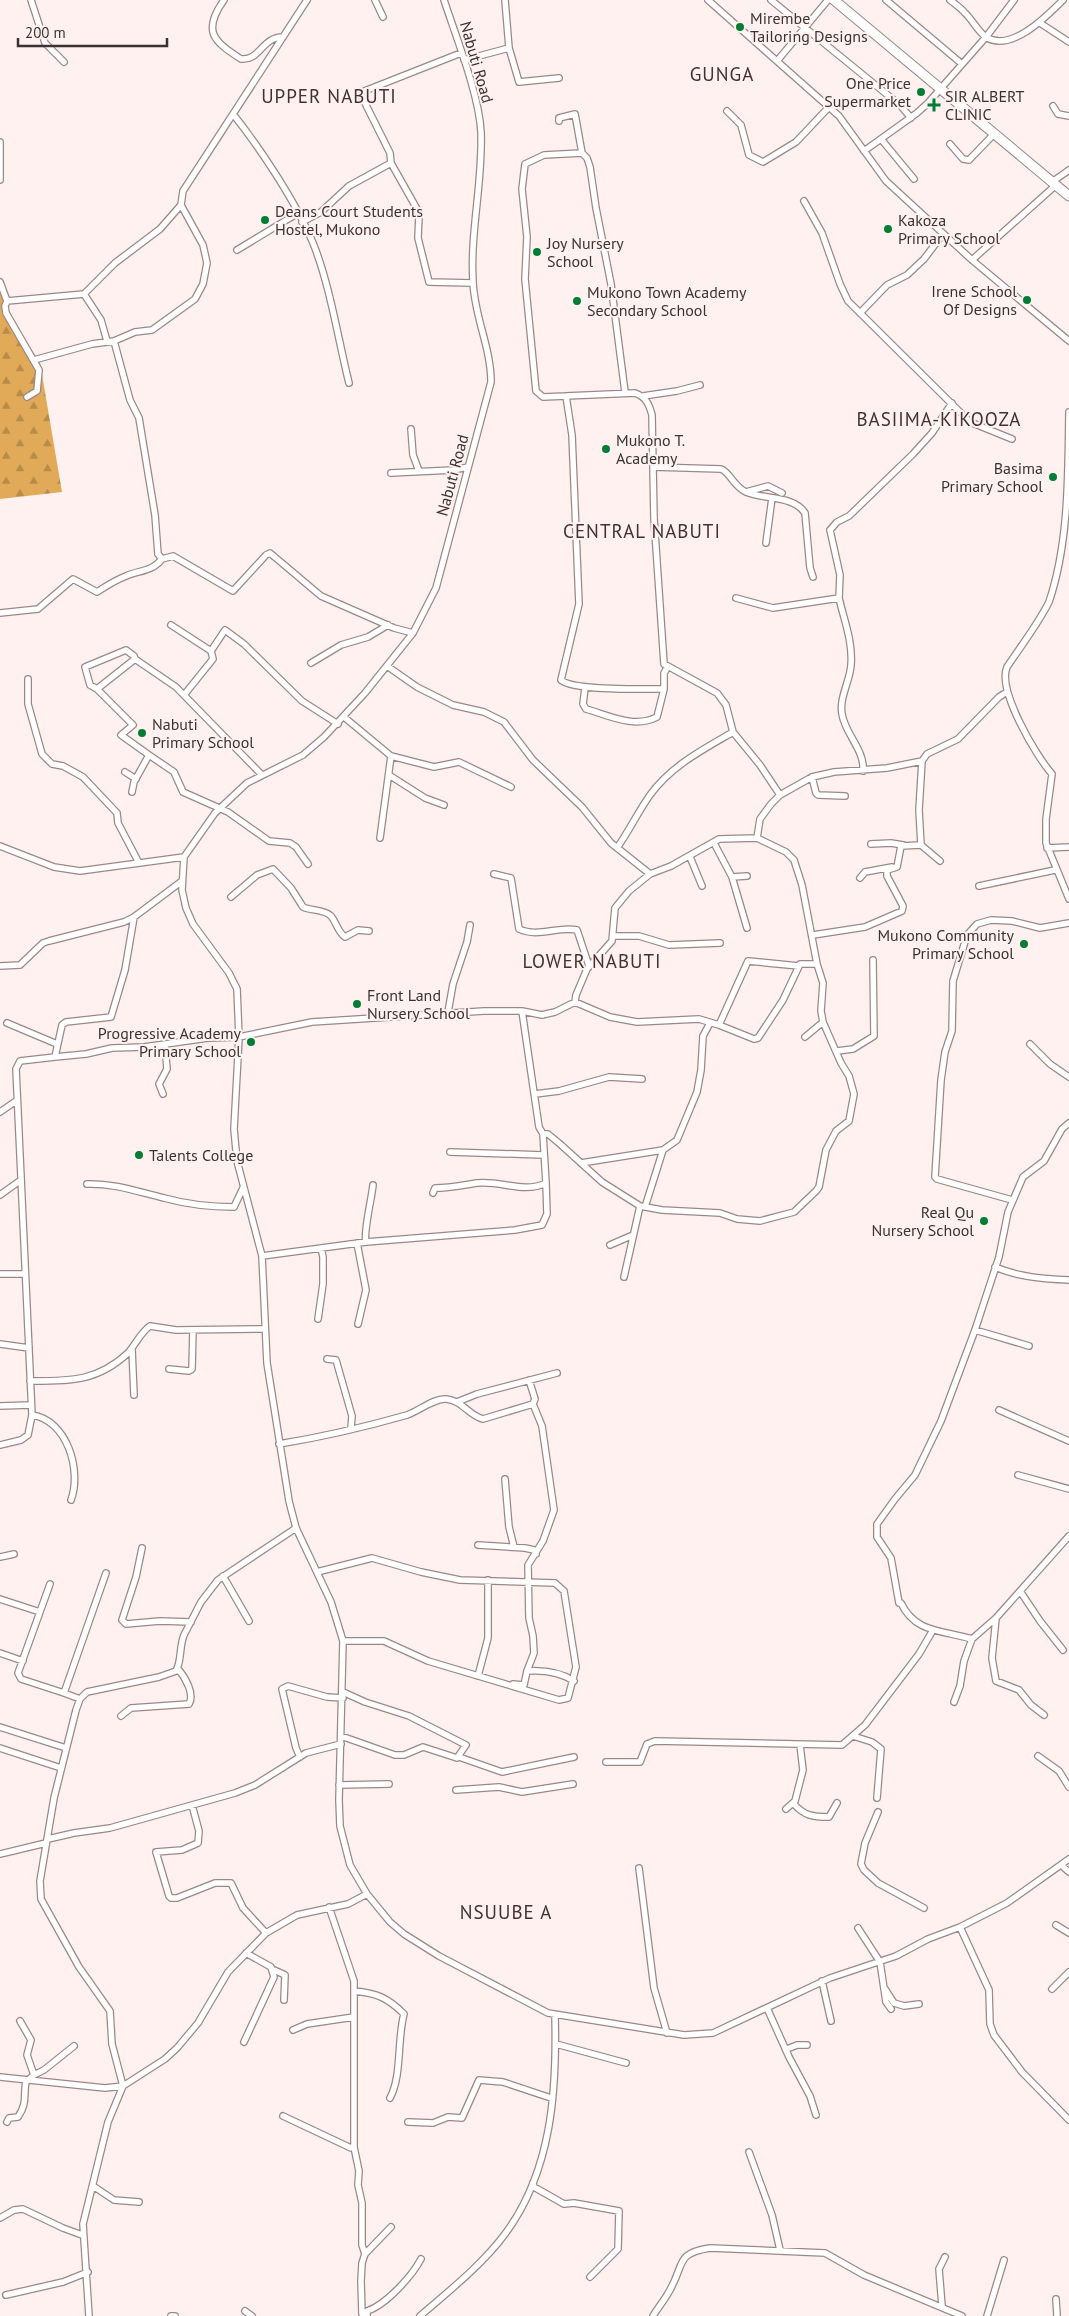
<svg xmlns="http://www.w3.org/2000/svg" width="1069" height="2316" font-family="'PT Sans',sans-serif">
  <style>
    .forest { fill: url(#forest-firs) }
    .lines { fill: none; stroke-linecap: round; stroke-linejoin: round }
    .minor-casing { stroke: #9b8886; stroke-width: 8 }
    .highway-casing { stroke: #9b8886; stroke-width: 11 }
    .minor { stroke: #fff; stroke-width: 5.5 }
    .highway { stroke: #fff; stroke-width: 9 }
    .poi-dot { fill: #037d35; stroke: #fef1ef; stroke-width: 2 }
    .labels { text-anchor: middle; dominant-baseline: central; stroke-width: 4; stroke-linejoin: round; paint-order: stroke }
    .poi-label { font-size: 16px; fill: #3b3332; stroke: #fef1ef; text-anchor: start }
    .street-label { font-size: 16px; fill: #3b3332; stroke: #fef1ef }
    .quarter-label { font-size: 19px; letter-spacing: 1px; fill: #41312f; stroke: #fef1ef }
  </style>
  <defs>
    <pattern id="forest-firs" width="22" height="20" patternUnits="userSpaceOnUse" patternTransform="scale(1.25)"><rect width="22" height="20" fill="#e1aa58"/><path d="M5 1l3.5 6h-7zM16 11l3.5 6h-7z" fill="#b88b49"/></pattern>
  </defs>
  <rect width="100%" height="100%" fill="#fef1ef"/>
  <path class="forest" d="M 0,289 L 6,310 L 40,363 L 62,492 L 0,499 Z"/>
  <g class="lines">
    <defs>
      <path id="minor" d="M 31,0 L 45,43 L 64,62
        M 224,0 C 202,31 213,41 241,59 C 260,61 262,37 283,37
        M 375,0 L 383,17
        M 708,0 L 839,116 L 886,181 L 972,260 L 1069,341
        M 771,0 L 900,105 L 911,118
        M 886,0 L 962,64
        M 950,0 C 955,4 961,8 965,13 C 972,19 978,32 986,37 C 1011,53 1047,16 1063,0
        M 1040,23 L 1069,42
        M 509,48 L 519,82 L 559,78
        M 464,60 L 509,48 L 505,0
        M 777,61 L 828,0
        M 1053,106 L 1058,114 L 1069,116
        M 727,111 L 741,125 L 749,155 L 763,162 L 796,142 L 829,107
        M 233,114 C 260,148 296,202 313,243 C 330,285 338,339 349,383
        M 559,121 L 559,118 L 575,114 L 582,153
        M 881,139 L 914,179
        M 0,142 L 0,180
        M 950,144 L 963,159 L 969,160 L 994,134
        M 864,151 L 917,113 L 928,103 L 986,37 L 1014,0
        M 391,163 L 417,209 L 419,215 L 418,238 L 429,282 L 473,283
        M 1052,182 L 1069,170
        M 804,201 L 822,233 L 840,284 L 848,301 L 970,422 L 1012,439
        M 302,222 L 321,212 L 349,186 L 391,163 L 390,153 L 362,97 L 362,92 L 461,53
        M 237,250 L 298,213
        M 972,260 L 1056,185
        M 0,282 L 7,301
        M 84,294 L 101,320 L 107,341
        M 860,313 L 887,285 L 907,275 L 924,259 L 943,234
        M 114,341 L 130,400 L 139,418 L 155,515 L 158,554 L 162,559
        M 34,360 L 92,344 L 114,341 L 135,332 L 152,330 L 195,299 L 203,284 L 207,263 L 203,245 L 181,205 L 183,191 L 307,0
        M 625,392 L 611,284 L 596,208 L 590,167 L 587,158 L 582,153 L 544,155 L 525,164 L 522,189 L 527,237 L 525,279 L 536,391 L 543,397 L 635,393 C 646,397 649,404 652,415 L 654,518 L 664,664 L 717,693 L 726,705 L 733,732 L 760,765 L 780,795
        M 566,396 L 572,435 L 579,604 L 561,680 C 573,691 644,689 664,689 L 664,673 L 667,668
        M 643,396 L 677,391 L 700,385
        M 27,397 L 37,391 L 39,370 L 6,313 L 5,306 L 7,301 L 84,294 L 115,263 L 160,229 L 181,205
        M 1069,412 C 1068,475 1069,543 1049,602 C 1038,624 1021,646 1007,667 C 997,690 1036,756 1052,774 L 1046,819 L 1046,843 L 1069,899
        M 411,429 L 413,455 L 419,471
        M 653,467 L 721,469 C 730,472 733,486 746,492 L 768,486 L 782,493
        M 391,473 L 453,470 L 468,467
        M 746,492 C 765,500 793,495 805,513 L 810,568 L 813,577
        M 766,543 L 772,498
        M 736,598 L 773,608 L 839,598 C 844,620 853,642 851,665 C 850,681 839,698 842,714 C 845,734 865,750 863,771
        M 839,598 L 840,575 L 830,530 L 837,522 L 849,516 L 913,454 L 932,433 L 952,403
        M 0,613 L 38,609 L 73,579 L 97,592 C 106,586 116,580 126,576 C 139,570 152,572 162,559 L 173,556 L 233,591 L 266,555 L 270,553 L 321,596 L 394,628 L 413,633
        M 171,625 L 211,651
        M 135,659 L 134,656 L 126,650 L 85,667 L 90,685 L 97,689 L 135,659 L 176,687 L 261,774
        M 311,663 L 341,645 L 368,637 L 388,625
        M 387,666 L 417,687 L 453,705 L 484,712 L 504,722 L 533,760 L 582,807 L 611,843 L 650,874
        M 28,679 L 28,704 L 42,754 L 52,764 L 63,766 L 83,777 L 117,813 L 118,823 L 139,863
        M 585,688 L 583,704 L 586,709 C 608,715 634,729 657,717 L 664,689
        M 97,689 L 133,725 L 121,735 L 149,755
        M 184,695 L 213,659 L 211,651 L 225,630 L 244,644 L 302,701 L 338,724
        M 344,717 L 391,756 L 434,767 L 459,762 L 511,787
        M 125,772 L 136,779
        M 389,775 L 425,798 L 444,805
        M 812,777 L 816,793 L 818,795 L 845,796
        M 132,792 L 134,782 L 149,755 L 174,772 L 183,792 L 228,812 L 269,841 L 290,843 L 296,847 L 308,864
        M 380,838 L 391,756
        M 757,838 L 760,819 L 771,804 L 780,795 L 812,777 L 834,772 L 887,768 L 922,761 L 927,754 L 958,739 L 999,697 L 1007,692
        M 714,843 L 732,877 L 747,928
        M 871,844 L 891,843 L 903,845
        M 921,845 L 940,861
        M 0,846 L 54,867 L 80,871 L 184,857
        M 617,848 C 629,831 638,812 650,795 C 671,766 702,750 733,732
        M 1047,848 L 1069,847
        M 184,857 L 182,890 L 186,908 L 193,924 L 229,973 L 237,989 L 239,1037 L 234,1129 L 237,1161 L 262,1256 L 267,1363 L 289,1501 L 296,1528 L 331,1602 L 343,1641 L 339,1800 L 340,1826 L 350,1865 L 367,1894 L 390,1922 L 404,1934 L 439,1956 L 548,2013 L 684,2035 L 713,2033 L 830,1978 L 896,1956 L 928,1939 L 960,1927 L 1007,1903 L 1069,1859
        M 184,857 L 215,813 L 247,783 L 303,755 L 324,737 L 365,693 L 413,633 L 436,588 L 491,382 C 491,347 474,316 473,281 C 470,231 483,182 481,132 C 479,94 456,37 444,0
        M 690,857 L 702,886
        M 494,874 L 511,878 L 519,929 C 538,938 558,926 577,930 L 589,966
        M 732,877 L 747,876
        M 860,878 L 865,872 L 892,867
        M 979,886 L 1055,870
        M 231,897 L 257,875 L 273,869 L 291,888 L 303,907 C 311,911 324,909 331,916 C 337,923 337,931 345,937 L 358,930 L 369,931
        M 813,935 L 865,927 L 902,911 L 903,906 L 887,876 L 887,870 L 897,867 L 901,846 L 921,845 L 919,810 L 922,761
        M 613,936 L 639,936 L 669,945 L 720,943
        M 0,966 L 20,965 L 43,943 L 49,941 L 124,922 L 134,917 L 182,881
        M 575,1002 L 610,1017 L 637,1022 L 699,1019 L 719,1025 L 754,1039 L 758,1038 L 783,1000 L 800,964 L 817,964
        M 448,1012 L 453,984 L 467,942 L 470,925
        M 7,1023 L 57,1044
        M 719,1025 L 748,961 L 799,966
        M 805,1037 L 823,1022
        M 1030,1044 L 1050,1064 L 1069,1077
        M 837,1051 L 853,1049 L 874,1036 L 873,960
        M 55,1057 L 86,1054 L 112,1048 L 144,1047 L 208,1038 L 239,1037 L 312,1022 L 484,1011 L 522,1011 L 542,1015 L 555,1012 L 575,1002 L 576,995 L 587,969 L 612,941 L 615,908 L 629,891 L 650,874 L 671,866 L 719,839 L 757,838 L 786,852 L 794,860 L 802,885 L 817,964 L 823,983 L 821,1011 L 823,1022 L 841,1063 L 849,1076 L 854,1094 L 849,1121 L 836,1131 L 826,1150 L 819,1187 L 816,1191 L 794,1212 L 760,1221 L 737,1219 L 720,1213 L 662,1210 L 640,1206 L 602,1182 L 560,1144 L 548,1134 L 543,1134 L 539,1127 L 522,1011
        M 163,1094 L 159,1084 L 167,1069 L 165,1045
        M 535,1094 L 559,1091 L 609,1077 L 642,1079
        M 0,1112 L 16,1101
        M 450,1152 L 543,1155
        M 581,1163 L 663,1150 L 677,1140 L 697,1092 L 701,1070 L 703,1036 L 710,1023
        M 87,1184 C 114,1183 138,1192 164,1198 C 186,1204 210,1207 234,1207 L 243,1188
        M 433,1193 L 435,1188 C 450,1188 463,1185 477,1183 C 501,1180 523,1194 546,1183 L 543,1134
        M 0,1195 L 21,1180
        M 1012,1200 L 937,1179 L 935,1177 L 941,1080 L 945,1052 L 952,1031 L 953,981 L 967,935 L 977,924 L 991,920 L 1012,921 L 1040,928 L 1069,923
        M 645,1207 L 663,1150
        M 366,1242 L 515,1230 L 542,1225 L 547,1214 L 546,1183
        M 357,1243 L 366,1290 L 358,1324
        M 610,1245 L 633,1235
        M 262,1256 L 366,1242 C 363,1233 372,1197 373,1185
        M 995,1267 C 1019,1277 1043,1279 1069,1280
        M 0,1274 L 25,1274
        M 624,1277 L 640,1206
        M 318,1319 L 323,1284 L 323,1257 L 321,1248
        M 975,1330 L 1029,1346
        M 0,1344 L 29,1348
        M 132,1349 L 134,1395
        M 327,1359 L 336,1360 L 352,1416 L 351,1428
        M 169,1369 L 189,1371 L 192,1369 L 193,1330
        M 30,1381 C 69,1381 97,1382 128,1353 C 135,1345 141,1332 150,1326 L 176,1330 L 265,1329
        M 457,1402 L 477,1394 L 557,1373
        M 0,1406 L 30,1405
        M 999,1410 L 1069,1441
        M 32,1415 C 67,1420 82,1470 71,1500
        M 279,1444 C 322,1437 365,1427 407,1415 C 419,1411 434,1398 446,1399 C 462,1400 469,1416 483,1419 L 533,1404
        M 0,1445 L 21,1440 L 28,1435 L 32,1415 L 16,1069 L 20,1061 L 55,1057 L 62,1025 L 66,1022 L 111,1017 L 125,970 L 134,917
        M 1018,1475 L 1069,1489
        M 505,1479 L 509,1527 L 514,1547
        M 478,1545 L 525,1548 L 534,1550 L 536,1554
        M 142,1548 L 136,1577 L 122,1620 L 126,1624 L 160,1621 L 191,1622
        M 0,1557 L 14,1554
        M 317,1572 L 372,1558 L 421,1572 L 460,1580 L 555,1583 L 564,1591 L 576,1667 L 568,1698 L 559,1700 L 428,1661 L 384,1641 L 343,1641
        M 223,1576 L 249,1621
        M 50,1584 L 18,1673 L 21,1679 L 64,1693
        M 1020,1591 L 1040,1621 L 1063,1650
        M 0,1599 L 40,1612
        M 996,1618 L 992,1658 L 996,1681 L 1019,1690 L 1031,1705 L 1044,1715
        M 972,1639 C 942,1630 915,1633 901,1603 L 899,1603 L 891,1558 L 877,1537 L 877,1524 L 895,1499 L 915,1475 L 941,1421 L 975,1330 L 999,1257 L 1008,1212 L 1023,1177 L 1044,1161 L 1062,1129 L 1069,1123
        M 0,1653 L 23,1661
        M 527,1671 L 534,1653 L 533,1636 L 529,1618 L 528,1565 L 543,1541 L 554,1510 L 542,1426 L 533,1404 L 535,1399 L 529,1380
        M 478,1676 L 488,1638 L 488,1580
        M 513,1684 L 524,1685 L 527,1671 C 543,1670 560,1672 574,1681
        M 80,1699 L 64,1693 L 106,1573
        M 954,1702 L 960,1686 L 964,1661 L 972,1639 L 996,1618 L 1069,1536
        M 121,1716 L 131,1708 L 189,1704 C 195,1694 185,1677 178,1669
        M 0,1727 L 66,1748
        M 341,1736 L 395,1755 L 404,1755 L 423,1747 L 457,1758 L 466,1745 L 409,1716 L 365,1702 L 343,1692
        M 853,1736 L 872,1742 L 881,1749 L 877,1798
        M 0,1748 L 61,1768
        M 1038,1756 L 1059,1771 L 1069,1787
        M 300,1757 L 296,1748 L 282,1689 L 288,1686 L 327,1697 L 343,1698
        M 459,1757 L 502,1772 L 574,1757
        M 606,1762 L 640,1762 L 647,1744 L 655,1741 L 842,1745 L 865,1725 L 919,1654 L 933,1630
        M 339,1785 L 389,1784
        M 456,1790 L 499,1787 L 522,1792 L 573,1784
        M 793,1803 C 804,1816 813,1817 829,1817 L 837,1803
        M 192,1805 L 199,1831 L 198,1843 L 182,1850 L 156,1852 L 169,1896 L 171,1898 L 177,1898 L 215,1883 L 231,1883 L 243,1908 L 266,1933
        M 786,1809 L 795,1801 L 803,1770 L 800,1745
        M 878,1812 L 865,1843 L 861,1864 L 864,1870 L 878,1883 L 924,1908
        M 48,1839 L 74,1833 L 110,1828 L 235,1793 L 255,1785 L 306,1753 L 341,1744
        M 0,1854 L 46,1843
        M 1061,1865 L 1069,1872
        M 639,1868 L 654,1988 L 667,2033
        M 1056,1925 L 1069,1933
        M 960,1927 L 989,1990 L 990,2024 L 994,2035 L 1022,2072 L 1069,2120
        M 858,1928 L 880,1962 L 886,2002 L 891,2009
        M 274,1970 L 285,1975 L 284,2000
        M 822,1981 L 831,2021
        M 885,1989 L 894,2003 L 904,2006 L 919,2004
        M 1052,1989 L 1069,1972
        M 354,1991 C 377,1993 388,1998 404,2014 C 397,2040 402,2076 390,2098
        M 767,2008 L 789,2057 L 810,2096 L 816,2115
        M 20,2021 L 31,2040 L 27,2055 L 34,2075 L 28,2080
        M 293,2030 L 307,2024 L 354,2017
        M 244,2042 L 274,1977 L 271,1967 L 246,1953
        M 556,2044 L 626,2063
        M 787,2049 L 797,2045 L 807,2045
        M 34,2075 L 44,2070 L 74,2046
        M 0,2077 L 105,2088 L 123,2086 L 112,2044 L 110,2011 L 79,1967 L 41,1899 L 40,1881 L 54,1798 L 76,1710 L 80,1699 L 87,1692 L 159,1677 L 176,1671 C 182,1660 179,1647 184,1635 L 201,1602 L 218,1580 L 296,1528
        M 283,2116 L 351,2148 L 354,2147 L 354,1981 L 329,1907
        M 7,2122 L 9,2118 L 18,2117 C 28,2102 23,2096 26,2081
        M 408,2122 L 433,2123 L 448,2117 L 462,2118 L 479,2080 L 503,2082 L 551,2098
        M 354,2147 L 359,2171 L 358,2185 L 362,2203 L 362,2245 L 365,2254 L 362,2263 L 361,2281 L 362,2314 L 367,2316
        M 749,2152 L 772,2215 L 780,2250
        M 533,2183 L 534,2187 L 564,2204 L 574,2203 L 619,2211 L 618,2249 L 590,2277
        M 93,2186 L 114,2200 L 139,2202
        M 0,2218 L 14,2210 L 23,2209 L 63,2228 L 82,2235
        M 365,2254 L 391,2227
        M 6,2295 L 63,2282 L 88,2272
        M 1056,2299 L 1057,2316
        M 942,2306 L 939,2269 L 945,2257
        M 245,2311 L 252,2316
        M 89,2316 L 83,2224 L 108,2122 L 123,2086 L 165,2059 L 177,2048 L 198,2023 L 228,1972 L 266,1933 L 297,1915 L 348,1904 L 367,1894
        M 171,2316 L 175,2316
        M 367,2316 L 367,2311 C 386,2305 412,2276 421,2259
        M 420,2316 C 449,2291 482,2265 505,2234 C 552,2171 557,2090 555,2015
        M 653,2316 C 659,2306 667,2297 672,2286 C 684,2263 677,2253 710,2248 L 825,2253 L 864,2275 L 962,2316
        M 987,2316 L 1004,2260"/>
      <path id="highway" d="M 834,0 L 1069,196"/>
    </defs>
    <use href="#minor" class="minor-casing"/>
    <use href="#highway" class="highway-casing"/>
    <use href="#minor" class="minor"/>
    <use href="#highway" class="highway"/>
  </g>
  <g class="poi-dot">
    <circle cx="740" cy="27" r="5"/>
    <circle cx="921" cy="92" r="5"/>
    <path d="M931.5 97.5h5v5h5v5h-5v5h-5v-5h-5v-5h5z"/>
    <circle cx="265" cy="220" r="5"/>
    <circle cx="888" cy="229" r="5"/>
    <circle cx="537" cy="252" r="5"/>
    <circle cx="1027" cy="300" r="5"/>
    <circle cx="577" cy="301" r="5"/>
    <circle cx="606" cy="449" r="5"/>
    <circle cx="1053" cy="477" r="5"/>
    <circle cx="142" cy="733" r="5"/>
    <circle cx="1024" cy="944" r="5"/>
    <circle cx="357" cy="1004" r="5"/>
    <circle cx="251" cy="1042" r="5"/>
    <circle cx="139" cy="1155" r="5"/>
    <circle cx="984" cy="1221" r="5"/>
  </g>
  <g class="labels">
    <g class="poi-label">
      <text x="750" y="18">Mirembe<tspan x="750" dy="18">Tailoring Designs</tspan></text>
      <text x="911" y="83" text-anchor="end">One Price<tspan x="911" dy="18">Supermarket</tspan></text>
      <text x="945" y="96">SIR ALBERT<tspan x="945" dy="18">CLINIC</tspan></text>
      <text x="275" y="211">Deans Court Students<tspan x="275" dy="18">Hostel, Mukono</tspan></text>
      <text x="898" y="220">Kakoza<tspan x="898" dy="18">Primary School</tspan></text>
      <text x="547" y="243">Joy Nursery<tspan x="547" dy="18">School</tspan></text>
      <text x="1017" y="291" text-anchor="end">Irene School<tspan x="1017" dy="18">Of Designs</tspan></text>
      <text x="587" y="292">Mukono Town Academy<tspan x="587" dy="18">Secondary School</tspan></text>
      <text x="616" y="440">Mukono T.<tspan x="616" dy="18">Academy</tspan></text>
      <text x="1043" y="468" text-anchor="end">Basima<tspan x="1043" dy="18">Primary School</tspan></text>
      <text x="152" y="724">Nabuti<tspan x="152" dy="18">Primary School</tspan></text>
      <text x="1014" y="935" text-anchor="end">Mukono Community<tspan x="1014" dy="18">Primary School</tspan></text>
      <text x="367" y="995">Front Land<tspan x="367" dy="18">Nursery School</tspan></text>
      <text x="241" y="1033" text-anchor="end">Progressive Academy<tspan x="241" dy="18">Primary School</tspan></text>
      <text x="149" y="1155">Talents College</text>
      <text x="974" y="1212" text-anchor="end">Real Qu<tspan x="974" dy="18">Nursery School</tspan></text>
    </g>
    <g class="street-label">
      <text transform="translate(477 62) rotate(74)">Nabuti Road</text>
      <text transform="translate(452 475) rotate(-75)">Nabuti Road</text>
    </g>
    <g class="quarter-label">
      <text x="722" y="74">GUNGA</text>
      <text x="329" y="96">UPPER NABUTI</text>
      <text x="939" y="419">BASIIMA-KIKOOZA</text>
      <text x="642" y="531">CENTRAL NABUTI</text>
      <text x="592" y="961">LOWER NABUTI</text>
      <text x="506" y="1912">NSUUBE A</text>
    </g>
  </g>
  <path d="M18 38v8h149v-8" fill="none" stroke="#3b3332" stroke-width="2.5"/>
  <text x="25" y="38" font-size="15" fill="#3b3332" stroke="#fef1ef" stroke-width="4" paint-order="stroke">200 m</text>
</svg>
